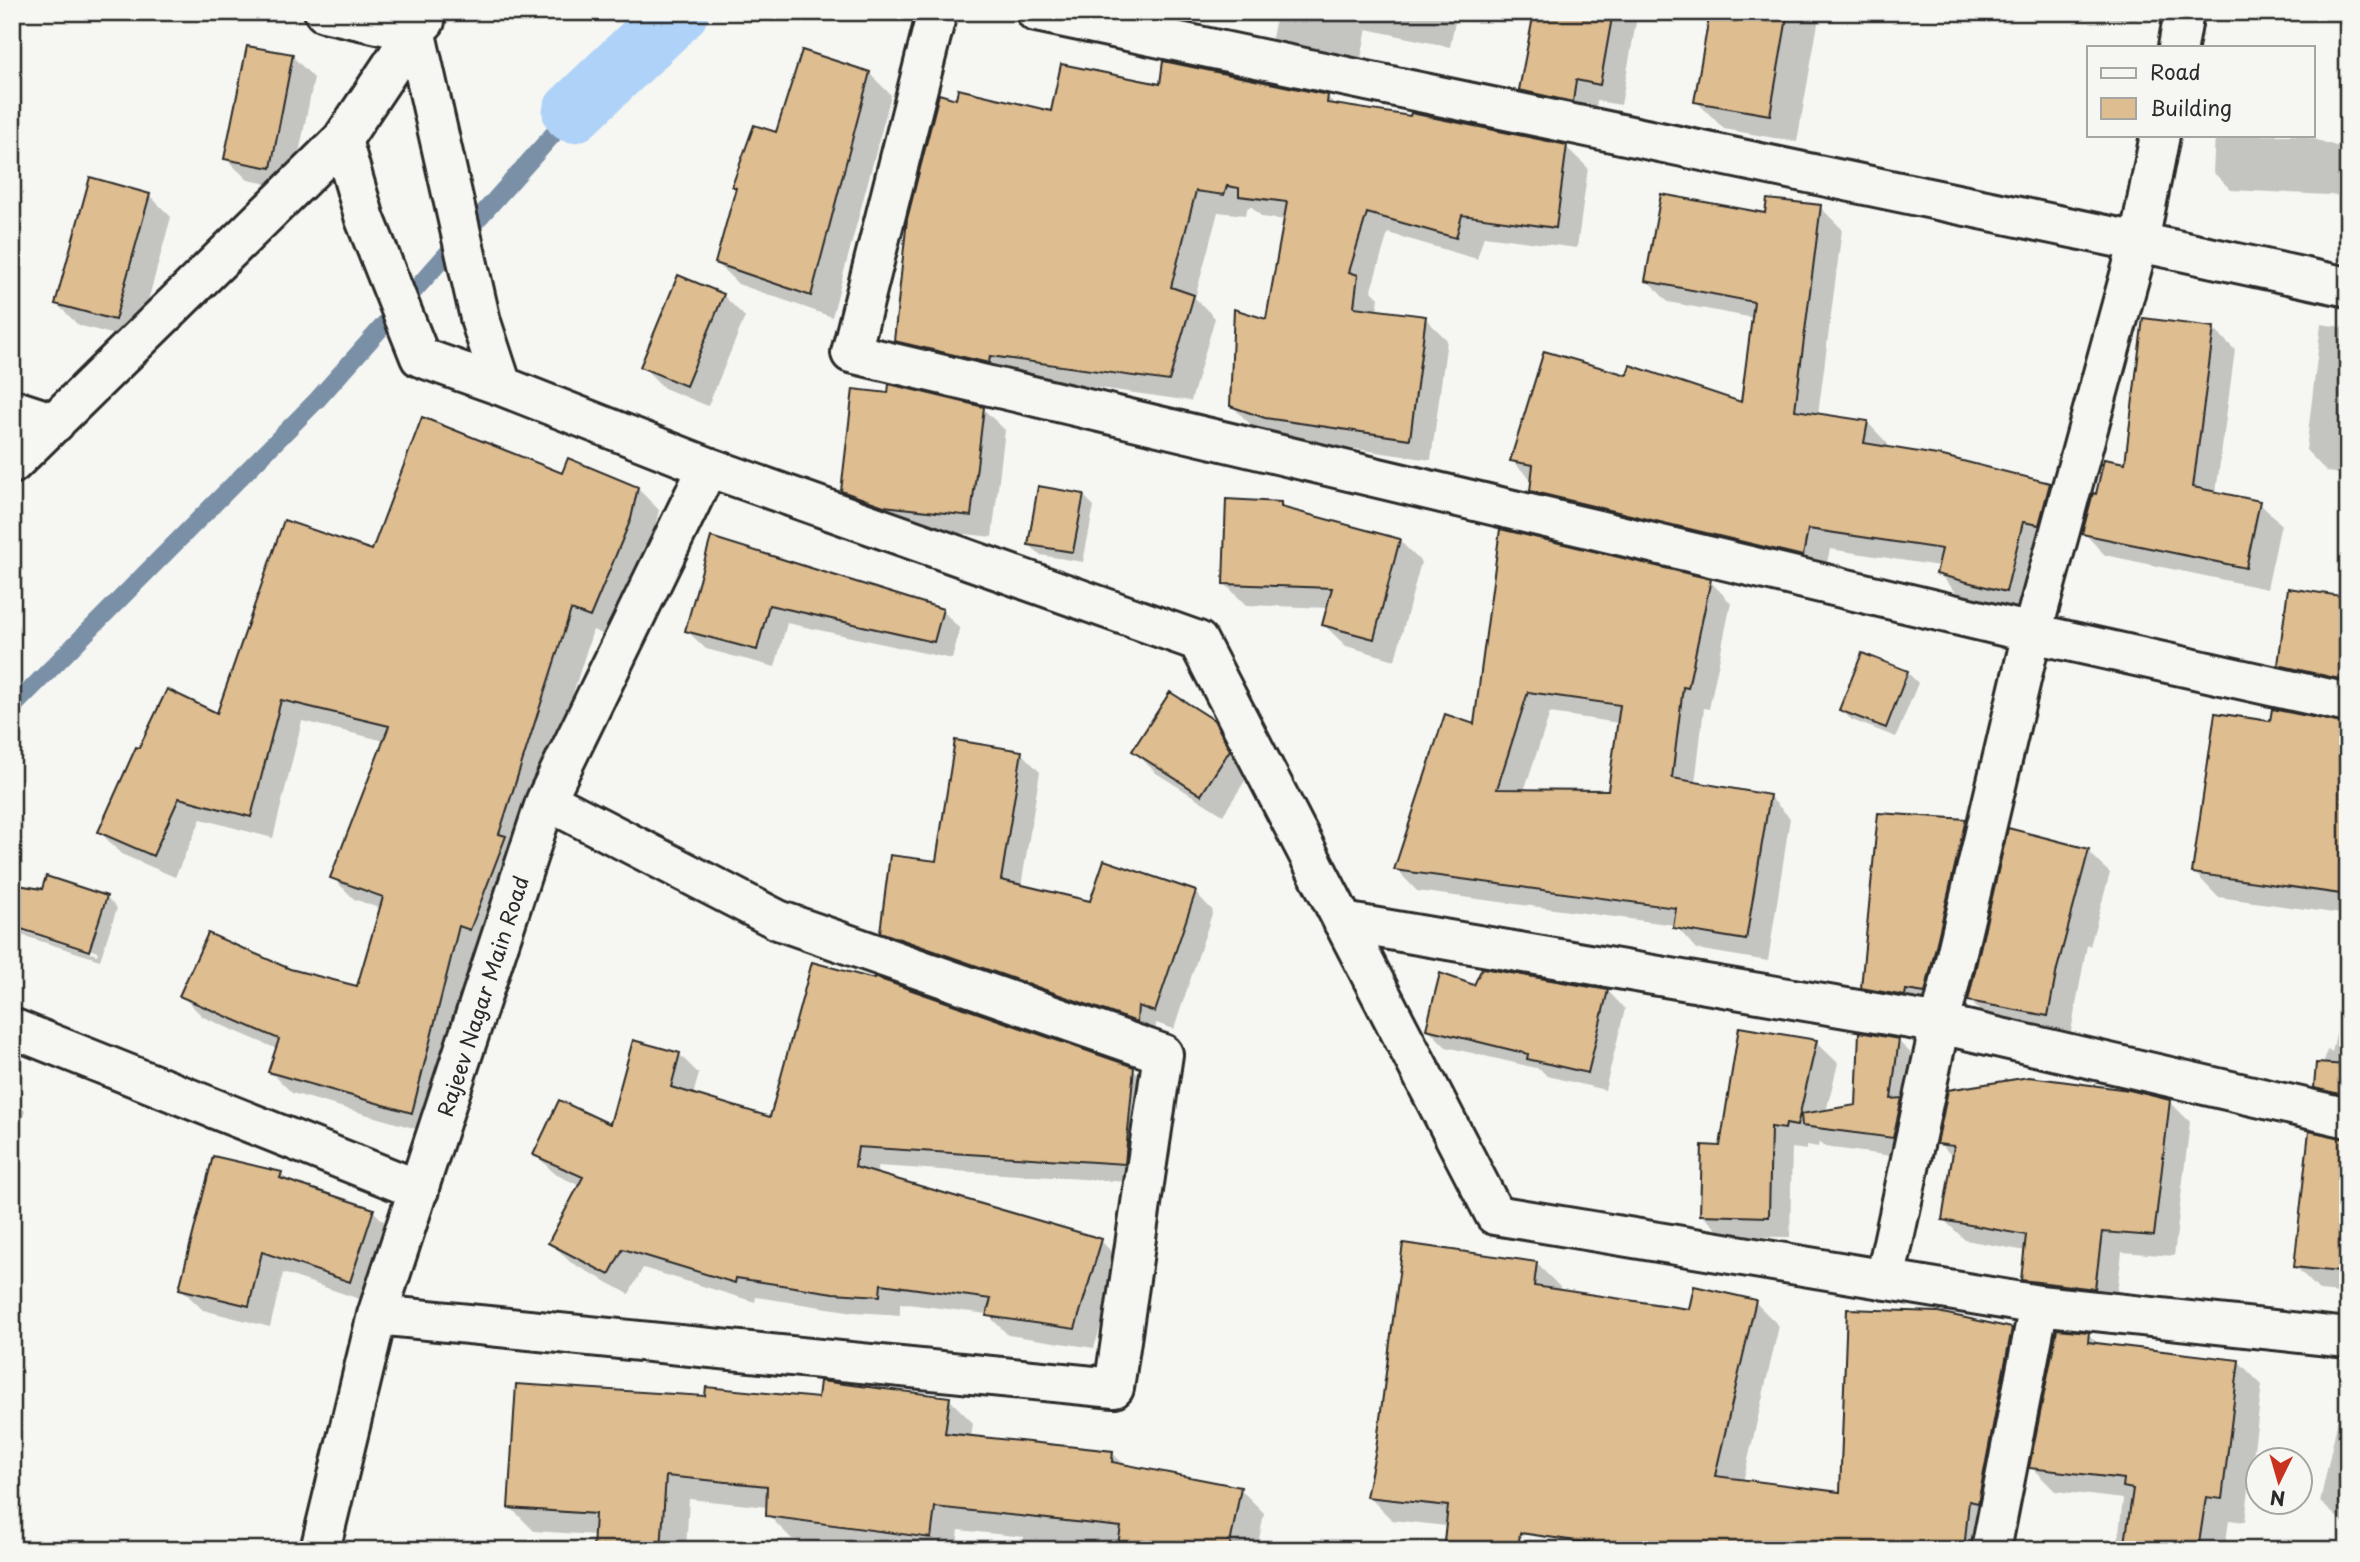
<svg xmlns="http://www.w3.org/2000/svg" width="2360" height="1562" font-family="'Playpen Sans',sans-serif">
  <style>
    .shadow { fill: #0003; fill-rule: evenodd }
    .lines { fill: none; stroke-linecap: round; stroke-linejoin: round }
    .stream { stroke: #7a90a6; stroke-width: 18 }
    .canal { stroke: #afd3f8; stroke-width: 61 }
    .building { fill: #debd90; stroke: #2b2b2b; stroke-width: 2; fill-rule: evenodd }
    .minor-casing { stroke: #2b2b2b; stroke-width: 44 }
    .minor { stroke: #f6f6f2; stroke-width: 38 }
    .labels { text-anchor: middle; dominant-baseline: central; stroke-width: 5; stroke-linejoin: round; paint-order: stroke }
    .street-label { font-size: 21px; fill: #2b2b2b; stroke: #f6f6f2 }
  </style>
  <rect width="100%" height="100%" fill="#f6f6f2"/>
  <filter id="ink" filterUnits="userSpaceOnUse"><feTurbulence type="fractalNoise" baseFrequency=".0143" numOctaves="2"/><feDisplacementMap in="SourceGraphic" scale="14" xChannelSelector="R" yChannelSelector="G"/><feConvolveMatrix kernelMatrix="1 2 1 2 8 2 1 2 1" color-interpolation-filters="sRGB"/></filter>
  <g filter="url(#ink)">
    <path class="shadow" d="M 1277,12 L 1457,12 L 1450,47 L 1367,29 L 1358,73 L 1294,60 L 1272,38 Z
      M 1536,12 L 1638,12 L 1621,105 L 1597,101 L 1594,122 L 1543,111 L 1521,90 Z
      M 1712,12 L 1820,12 L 1797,142 L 1724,129 L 1696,101 Z
      M 2044,12 L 2138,12 L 2137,20 L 2048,16 Z
      M 292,56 L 314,78 L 292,189 L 248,180 L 226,159 Z
      M 869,73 L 891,95 L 832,317 L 738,284 L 717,263 L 777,135 Z
      M 1161,86 L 1327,97 L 1337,106 L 1566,147 L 1588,168 L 1577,248 L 1484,236 L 1477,259 L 1388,233 L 1371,290 L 1379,298 L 1377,312 L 1425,318 L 1447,340 L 1431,460 L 1288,439 L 1254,428 L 1232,406 L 1267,322 L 1286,220 L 1262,217 L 1252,207 L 1248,207 L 1245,215 L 1218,212 L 1195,298 L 1215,318 L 1191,401 L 917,362 L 895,340 L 957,102 L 1053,113 Z
      M 2215,135 L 2302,135 L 2348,150 L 2348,196 L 2231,190 L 2213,172 Z
      M 91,179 L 150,196 L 171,217 L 137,341 L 78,325 L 57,304 Z
      M 1820,207 L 1842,229 L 1818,415 L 1867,422 L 1888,444 L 1887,449 L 2050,484 L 2071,506 L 2027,612 L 1959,595 L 1938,573 L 1939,566 L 1830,549 L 1824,576 L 1553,512 L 1531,491 L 1533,481 L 1512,461 L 1628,377 L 1743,404 L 1754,318 L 1668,302 L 1647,280 L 1767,215 Z
      M 723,295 L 745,317 L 708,406 L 664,388 L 643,367 Z
      M 2321,324 L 2348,328 L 2348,475 L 2327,472 L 2306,450 Z
      M 2213,328 L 2235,350 L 2216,493 L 2259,503 L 2281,524 L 2267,589 L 2105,555 L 2084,533 Z
      M 983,409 L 1005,430 L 992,537 L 907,527 L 864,512 L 843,490 Z
      M 563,475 L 637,488 L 659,510 L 652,541 L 612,638 L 593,630 L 434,1134 L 292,1093 L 270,1071 L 277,1049 L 203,1017 L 181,995 L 289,971 L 359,988 L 381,909 L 354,899 L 332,877 L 385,741 L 302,721 L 273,838 L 201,819 L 175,877 L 121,854 L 100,832 L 218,715 L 374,553 Z
      M 1083,495 L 1094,506 L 1083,562 L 1040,555 L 1029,544 Z
      M 1281,504 L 1288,511 L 1399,540 L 1421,562 L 1395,660 L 1346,646 L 1324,625 L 1329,608 L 1246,605 L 1224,583 Z
      M 1502,532 L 1710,581 L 1731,603 L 1709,709 L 1704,708 L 1695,784 L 1769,796 L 1790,818 L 1768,961 L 1696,949 L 1675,925 L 1417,891 L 1396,869 L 1475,726 ZM 1550,713 L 1619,723 L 1610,792 L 1524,791 Z
      M 712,539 L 942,610 L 960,629 L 952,659 L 787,623 L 775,667 L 706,649 L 687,631 Z
      M 2348,580 L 2348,698 L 2304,689 L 2280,664 L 2345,598 Z
      M 1907,672 L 1918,683 L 1896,737 L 1852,720 L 1841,710 Z
      M 1213,721 L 1235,744 L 1250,773 L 1223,815 L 1156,773 L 1134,751 Z
      M 2272,723 L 2348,726 L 2348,915 L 2218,897 L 2194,872 Z
      M 1021,753 L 1040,772 L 1021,887 L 1091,903 L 1195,892 L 1213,911 L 1174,1029 L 1156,1023 L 1155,1039 L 901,951 L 882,932 Z
      M 1965,821 L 1986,842 L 1946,1014 L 1884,1009 L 1863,988 Z
      M 2088,851 L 2110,873 L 2090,946 L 2087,945 L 2070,1037 L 1991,1022 L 1970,1001 Z
      M 106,897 L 117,908 L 100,960 L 12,932 L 12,928 L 97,955 L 98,952 L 12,924 Z
      M 2348,979 L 2348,1114 L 2342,1112 L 2318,1088 L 2327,1050 L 2332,1052 Z
      M 1475,987 L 1608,991 L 1625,1009 L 1605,1090 L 1547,1076 L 1540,1069 L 1446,1047 L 1428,1029 Z
      M 1898,1041 L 1920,1062 L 1914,1159 L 1825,1147 L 1819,1142 L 1818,1147 L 1807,1145 L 1807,1150 L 1792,1148 L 1790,1237 L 1724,1236 L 1702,1215 L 1721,1147 L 1816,1042 L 1838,1063 L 1826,1112 L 1858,1107 Z
      M 679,1054 L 699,1074 L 693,1095 L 771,1119 L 1133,1069 L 1153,1089 L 1144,1183 L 878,1166 L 876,1175 L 1101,1241 L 1121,1261 L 1094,1348 L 1008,1335 L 987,1314 L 900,1303 L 900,1315 L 854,1312 L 756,1297 L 755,1302 L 643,1268 L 629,1294 L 570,1262 L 550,1242 L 580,1186 L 555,1174 L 535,1154 L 611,1126 Z
      M 12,1098 L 25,1111 L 12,1151 Z
      M 2169,1101 L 2190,1122 L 2174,1256 L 2122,1252 L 2115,1309 L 2043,1300 L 2022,1279 L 2026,1251 L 1965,1240 L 1944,1220 L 1954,1158 L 1939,1143 Z
      M 2348,1140 L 2348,1294 L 2320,1291 L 2296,1267 Z
      M 281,1174 L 290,1183 L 373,1211 L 395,1232 L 371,1303 L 283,1273 L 270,1327 L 203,1310 L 181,1289 Z
      M 1536,1263 L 1560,1287 L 1559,1292 L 1690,1311 L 1755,1302 L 1779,1326 L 1743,1482 L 1841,1494 L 2011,1329 L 2035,1353 L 1989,1550 L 1664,1550 L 1392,1520 L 1368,1496 Z
      M 2088,1334 L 2100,1345 L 2238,1361 L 2262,1385 L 2245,1522 L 2229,1520 L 2225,1550 L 2117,1550 L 2123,1499 L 2055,1491 L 2031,1467 Z
      M 706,1398 L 949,1399 L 973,1423 L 971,1438 L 1112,1453 L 1126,1466 L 1240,1489 L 1264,1513 L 1257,1550 L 1023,1550 L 1024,1537 L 959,1530 L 956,1550 L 871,1550 L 792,1539 L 768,1515 L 768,1507 L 689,1499 L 686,1550 L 594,1550 L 595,1535 L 534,1531 L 510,1507 Z
      M 2341,1405 L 2348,1407 L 2348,1527 L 2320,1502 Z"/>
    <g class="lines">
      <path class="stream" d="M 12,708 L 317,400 L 573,112"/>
      <path class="canal" d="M 573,112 L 678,12"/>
    </g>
    <path class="building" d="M 1534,12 L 1613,12 L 1600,85 L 1576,80 L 1573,102 L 1519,90 Z
      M 1710,12 L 1788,12 L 1770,115 L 1694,102 Z
      M 247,46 L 293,54 L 271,168 L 224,159 Z
      M 802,50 L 870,72 L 811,296 L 715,263 L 736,188 L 732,186 L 754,125 L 776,132 Z
      M 1163,61 L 1328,95 L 1327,103 L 1410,116 L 1411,113 L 1567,145 L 1556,228 L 1462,215 L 1456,238 L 1367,213 L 1349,272 L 1358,275 L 1354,307 L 1426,316 L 1410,439 L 1265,418 L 1230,406 L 1234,309 L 1266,319 L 1287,202 L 1239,196 L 1239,188 L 1227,186 L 1224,195 L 1196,191 L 1171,287 L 1194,295 L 1169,381 L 990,356 L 989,363 L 894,341 L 907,219 L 939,94 L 956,99 L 958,89 L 1051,111 L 1061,64 L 1160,84 Z
      M 90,177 L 150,194 L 115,320 L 55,304 Z
      M 1661,194 L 1765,213 L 1767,199 L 1821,205 L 1795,410 L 1868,421 L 1864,443 L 1943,456 L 2050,483 L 2039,525 L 2023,522 L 2006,592 L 1936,574 L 1942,549 L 1808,529 L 1803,556 L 1530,491 L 1533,465 L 1510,461 L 1544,351 L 1627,375 L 1630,365 L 1741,402 L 1754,302 L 1645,281 Z
      M 678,275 L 724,294 L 686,386 L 640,367 Z
      M 2143,318 L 2214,327 L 2193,487 L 2260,501 L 2246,568 L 2082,534 L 2093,493 L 2096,494 L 2104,459 L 2125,463 Z
      M 889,384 L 984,407 L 971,516 L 884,506 L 841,491 L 853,389 L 888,393 Z
      M 422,417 L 562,473 L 568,458 L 638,487 L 631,519 L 590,617 L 571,610 L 499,834 L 506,836 L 470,930 L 459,926 L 412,1113 L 268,1072 L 279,1039 L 179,996 L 208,933 L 290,969 L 357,986 L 383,897 L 330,878 L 389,726 L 281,700 L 251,817 L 179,798 L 153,856 L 98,832 L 136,747 L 139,748 L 167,689 L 217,713 L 284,520 L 372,550 Z
      M 1038,486 L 1084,494 L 1073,552 L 1028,545 Z
      M 1226,499 L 1281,502 L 1281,507 L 1400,539 L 1374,639 L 1322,625 L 1332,588 L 1223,584 Z
      M 1500,529 L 1711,579 L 1688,688 L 1683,687 L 1672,778 L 1770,795 L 1746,940 L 1673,928 L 1676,908 L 1394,870 L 1445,714 L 1474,724 ZM 1528,692 L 1620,705 L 1608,790 L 1497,789 Z
      M 711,537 L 943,609 L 934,642 L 769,605 L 757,650 L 685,631 Z
      M 2288,588 L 2348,597 L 2348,681 L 2278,665 Z
      M 1862,653 L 1908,671 L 1886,728 L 1839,710 Z
      M 1170,692 L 1214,720 L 1230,750 L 1201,795 L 1132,751 Z
      M 2272,709 L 2348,724 L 2348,895 L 2192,873 L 2215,713 L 2270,721 Z
      M 955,740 L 1022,751 L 1001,880 L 1090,901 L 1104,860 L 1196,891 L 1155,1012 L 1138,1006 L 1137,1022 L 880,932 L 890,855 L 936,861 Z
      M 1878,813 L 1966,819 L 1925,993 L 1906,990 L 1905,996 L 1861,988 Z
      M 2008,828 L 2089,849 L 2057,969 L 2048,1016 L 1968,1001 Z
      M 46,876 L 107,896 L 89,951 L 12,926 L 12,884 L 42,889 Z
      M 812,962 L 874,979 L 874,977 L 1134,1067 L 1125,1164 L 858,1147 L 855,1167 L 1102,1239 L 1075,1329 L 986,1316 L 991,1299 L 881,1284 L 880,1296 L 833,1293 L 736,1278 L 735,1283 L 623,1249 L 609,1275 L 548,1243 L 583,1177 L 533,1155 L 559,1100 L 610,1124 L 633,1040 L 680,1053 L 671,1087 L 770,1117 Z
      M 1482,968 L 1608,990 L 1588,1073 L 1527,1059 L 1528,1054 L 1426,1029 L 1440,973 L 1474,985 Z
      M 1739,1027 L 1817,1040 L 1797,1126 L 1786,1124 L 1785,1129 L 1771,1127 L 1769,1217 L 1700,1215 L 1702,1145 L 1720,1146 Z
      M 1859,1032 L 1899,1039 L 1891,1099 L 1902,1098 L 1893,1138 L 1802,1126 L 1801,1114 L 1856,1105 Z
      M 2316,1063 L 2348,1065 L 2348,1096 L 2314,1088 Z
      M 2029,1077 L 2129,1090 L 2170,1100 L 2154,1236 L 2102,1232 L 2095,1289 L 2021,1280 L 2026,1235 L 1942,1220 L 1954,1146 L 1937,1144 L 1948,1090 Z
      M 2309,1131 L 2348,1139 L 2348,1273 L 2294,1267 Z
      M 213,1156 L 282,1172 L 280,1178 L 374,1209 L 350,1282 L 262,1252 L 249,1306 L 179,1289 Z
      M 1403,1243 L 1537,1262 L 1534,1286 L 1689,1309 L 1694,1286 L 1756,1300 L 1715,1476 L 1840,1492 L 1847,1309 L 1938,1312 L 2012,1328 L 1978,1503 L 1969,1501 L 1964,1550 L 1638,1550 L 1520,1533 L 1518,1550 L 1443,1550 L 1448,1506 L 1366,1497 L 1376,1449 Z
      M 2057,1329 L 2089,1332 L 2088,1342 L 2239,1360 L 2222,1499 L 2206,1497 L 2198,1550 L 2124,1550 L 2133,1489 L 2123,1487 L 2124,1479 L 2029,1468 Z
      M 820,1381 L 950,1397 L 945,1433 L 1113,1451 L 1112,1462 L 1241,1487 L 1229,1550 L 1117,1550 L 1121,1527 L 935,1507 L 931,1538 L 766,1516 L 767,1486 L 666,1476 L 661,1550 L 593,1550 L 595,1514 L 508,1508 L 516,1384 L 705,1396 L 706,1387 L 818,1398 Z"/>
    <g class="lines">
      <defs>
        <path id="minor" d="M 324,12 L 414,32
          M 411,12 L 481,322 L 502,386 L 708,467 L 1198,641 L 1495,1215 L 2039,1305 L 2348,1338
          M 937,12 L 851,353 L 2032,633 L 1940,1024 L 1885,1280
          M 1036,12 L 2139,242 L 2032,633 L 2348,703
          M 2178,47 L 2184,12
          M 2160,135 L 2139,242 L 2348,287
          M 342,140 L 365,219 L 420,357 L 502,386
          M 12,409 L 55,423
          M 12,464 L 342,140 L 414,32 L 425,21
          M 1343,922 L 1940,1024 L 2348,1118
          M 12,1028 L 419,1190
          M 377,1315 L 1114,1388 L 1163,1054 L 778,920 L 546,800
          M 320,1550 L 377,1315 L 546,800 L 708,467
          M 1991,1550 L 2039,1305"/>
      </defs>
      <use href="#minor" class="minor-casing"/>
      <use href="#minor" class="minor"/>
    </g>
  </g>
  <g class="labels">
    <g class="street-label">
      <text transform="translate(482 996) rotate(-72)">Rajeev Nagar Main Road</text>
    </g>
  </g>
  <rect width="2360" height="1562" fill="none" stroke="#f6f6f2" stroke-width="42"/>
  <rect x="21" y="21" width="2318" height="1520" fill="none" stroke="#2b2b2b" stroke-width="2.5" filter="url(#ink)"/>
  <rect x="2087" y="46" width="228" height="91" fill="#f6f6f2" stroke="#a5a5a2" stroke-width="2"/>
  <rect x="2101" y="68" width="35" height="10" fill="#f6f6f2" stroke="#a5a5a2" stroke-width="2"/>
  <text x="2150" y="80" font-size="21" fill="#2b2b2b">Road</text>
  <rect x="2101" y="98" width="35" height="21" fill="#debd90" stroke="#a5a5a2" stroke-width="2"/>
  <text x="2150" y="116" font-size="21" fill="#2b2b2b">Building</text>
  <g transform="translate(2279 1481) rotate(185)"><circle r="33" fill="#f6f6f2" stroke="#a5a5a2" stroke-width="2"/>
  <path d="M0-5L12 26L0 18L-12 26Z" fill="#c8321e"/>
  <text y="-10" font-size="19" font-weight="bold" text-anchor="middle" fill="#2b2b2b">N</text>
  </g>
</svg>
